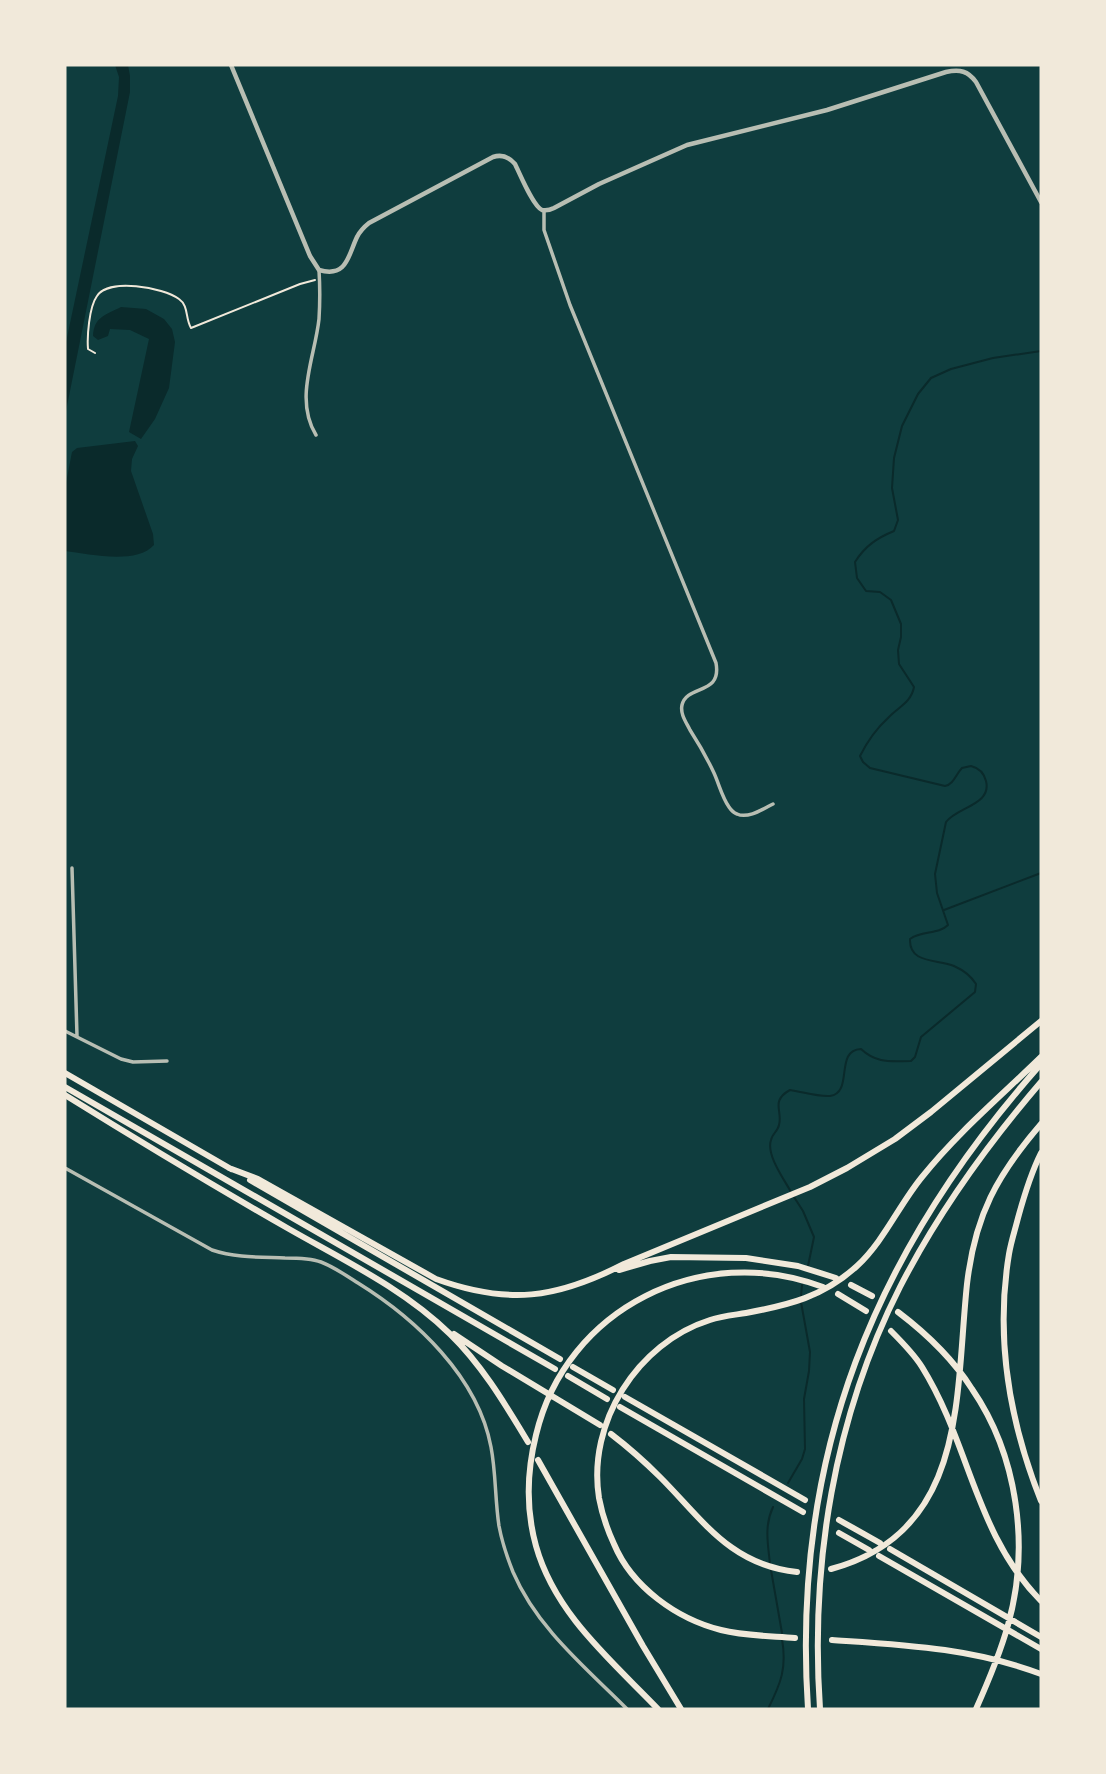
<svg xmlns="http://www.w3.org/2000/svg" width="1106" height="1774" font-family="'Exo 2',sans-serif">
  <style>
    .water { fill: #0a2a2b }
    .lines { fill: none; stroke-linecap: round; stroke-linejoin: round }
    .stream { stroke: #0a2a2b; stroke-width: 2 }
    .path { stroke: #f1e9da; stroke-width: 2 }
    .minor { stroke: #b8beb3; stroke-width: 3.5 }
    .tertiary { stroke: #b8beb3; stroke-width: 4.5 }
    .motorway { stroke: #f1e9da; stroke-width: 6 }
  </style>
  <rect width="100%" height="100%" fill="#0f3d3e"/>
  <path class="water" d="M 115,65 L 128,65 L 130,76 L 130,92 L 65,416 L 65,347 L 118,96 L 119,77 Z
    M 121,307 L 146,309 L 164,319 L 172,329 L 175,342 L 169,388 L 155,419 L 141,439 L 129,432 L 149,339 L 130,330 L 110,329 L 108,336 L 98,340 L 93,336 C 94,317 105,315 121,307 Z
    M 135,441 L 138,446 L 132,459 L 131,471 L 153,534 L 154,545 C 136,565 89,554 65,551 L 65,488 L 72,452 L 77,448 Z"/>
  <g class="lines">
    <path class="stream" d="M 944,910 L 1041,873
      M 791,1192 C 784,1179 766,1155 771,1140 C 772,1134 778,1131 779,1125 C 783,1111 770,1101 790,1090 C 803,1092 818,1097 830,1096 C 854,1093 834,1050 861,1049 C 877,1064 891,1061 911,1061 L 915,1057 L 921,1037 L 975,992 L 976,984 C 971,976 963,970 954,966 C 937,959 909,964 910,939 C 922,930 938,935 948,925 L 937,893 L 935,874 L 946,822 C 957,807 992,805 986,781 C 984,773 979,768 971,766 L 962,768 C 956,774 954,784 945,786 L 870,768 L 863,762 L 860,756 C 867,742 877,728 888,718 C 898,707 911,703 914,687 L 899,664 L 898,650 L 901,637 L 901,624 L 891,600 L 880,592 L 866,591 L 857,578 L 855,562 C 865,546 877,538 894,531 L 898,520 L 892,488 L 894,458 L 902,426 L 918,394 L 931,378 L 951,369 L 993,358 L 1041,351
      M 794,1197 L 803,1211 L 814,1237 L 808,1266
      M 801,1296 L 802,1285
      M 788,1483 L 802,1459 L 805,1449 L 804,1399 L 809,1371 L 810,1352 L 801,1302
      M 770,1564 C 768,1544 764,1526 773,1507
      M 771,1570 L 782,1633
      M 768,1709 C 781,1683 787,1668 782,1639"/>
    <path class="path" d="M 95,353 L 88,349 C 87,337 89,307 97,296 C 108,278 163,287 179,299 C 189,306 185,318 191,328 L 300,284 L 315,280"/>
    <path class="minor" d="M 544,210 L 544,230 L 570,305 L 716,663 C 722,696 687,684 682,705 C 680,714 686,722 690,730 C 699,744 707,758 714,773 C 719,784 722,797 729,807 C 731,810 734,813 737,814 C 748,819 763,809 773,804
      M 316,435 C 294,399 315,357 319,319 C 320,303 320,286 319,270
      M 72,868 L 77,1036
      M 65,1031 L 121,1059 L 133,1062 L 167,1061
      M 65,1168 L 212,1250 C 236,1258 260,1257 285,1258 C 297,1258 310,1258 321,1262 C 334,1267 347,1276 358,1283 C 416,1319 478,1377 491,1447 C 496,1473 495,1500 499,1526 C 502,1542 507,1557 513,1572 C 537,1628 585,1667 627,1709"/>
    <path class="tertiary" d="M 231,65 L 310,256 L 319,270 C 347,278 348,256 357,237 C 360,231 364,227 369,223 L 493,157 C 502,154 509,157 515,164 C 520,174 533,206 542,210 C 547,211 550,210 554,208 L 599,184 L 687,145 L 827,110 L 946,72 C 960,69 968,71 976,82 L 1041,202"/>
    <path class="motorway" d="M 65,1073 L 231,1169
      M 65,1087 L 555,1369
      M 65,1095 C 139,1141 214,1186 289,1229 C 345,1261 404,1289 450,1334 C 482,1365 505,1404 528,1442
      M 1041,1153 C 1031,1173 1024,1196 1018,1218 C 1015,1230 1011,1242 1009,1254 C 995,1338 1010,1423 1041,1501
      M 229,1168 L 258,1179 L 436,1279 C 508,1305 556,1299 624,1264 L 810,1187 L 847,1168 L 895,1139 L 931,1112 L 1041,1021
      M 250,1180 L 560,1359
      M 619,1270 L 650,1261 L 671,1257 L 746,1258 L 798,1266 L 836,1278
      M 851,1285 L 872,1296
      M 838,1294 L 866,1311
      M 898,1312 C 927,1334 953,1359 972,1389 C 1018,1456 1030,1547 1008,1625 C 1000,1654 988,1682 976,1709
      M 891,1331 C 902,1342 914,1354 922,1367 C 970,1444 975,1534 1041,1601
      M 454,1334 L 502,1366 L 600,1425
      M 573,1367 L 613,1390
      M 568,1376 L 607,1399
      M 625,1397 L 805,1500
      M 620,1407 L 803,1512
      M 611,1434 C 628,1447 645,1462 660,1477 C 703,1520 730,1565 797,1572
      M 538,1460 L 643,1646 L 681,1709
      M 839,1520 L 880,1543
      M 839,1533 L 869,1550
      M 890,1549 L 1041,1637
      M 879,1556 L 1041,1649
      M 831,1569 C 968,1532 955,1396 967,1284 C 975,1215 997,1175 1041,1124
      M 795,1638 C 771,1636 745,1636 721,1630 C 677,1619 632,1587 614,1544 C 607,1529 602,1514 599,1498 C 587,1423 637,1343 710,1320 C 722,1316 734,1315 746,1313 C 789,1305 823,1297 857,1266 C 884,1241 899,1205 922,1177 C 957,1133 1001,1096 1041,1057
      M 832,1640 C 905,1645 972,1648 1041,1674
      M 658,1709 C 611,1660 555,1614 536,1546 C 526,1510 527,1471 536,1435 C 566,1308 702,1241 823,1287
      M 808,1709 C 791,1456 874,1252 1041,1064
      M 820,1709 C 810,1565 834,1417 900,1287 C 938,1213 987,1145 1041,1082"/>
  </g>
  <rect width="1106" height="1774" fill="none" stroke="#f1e9da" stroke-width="133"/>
</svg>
